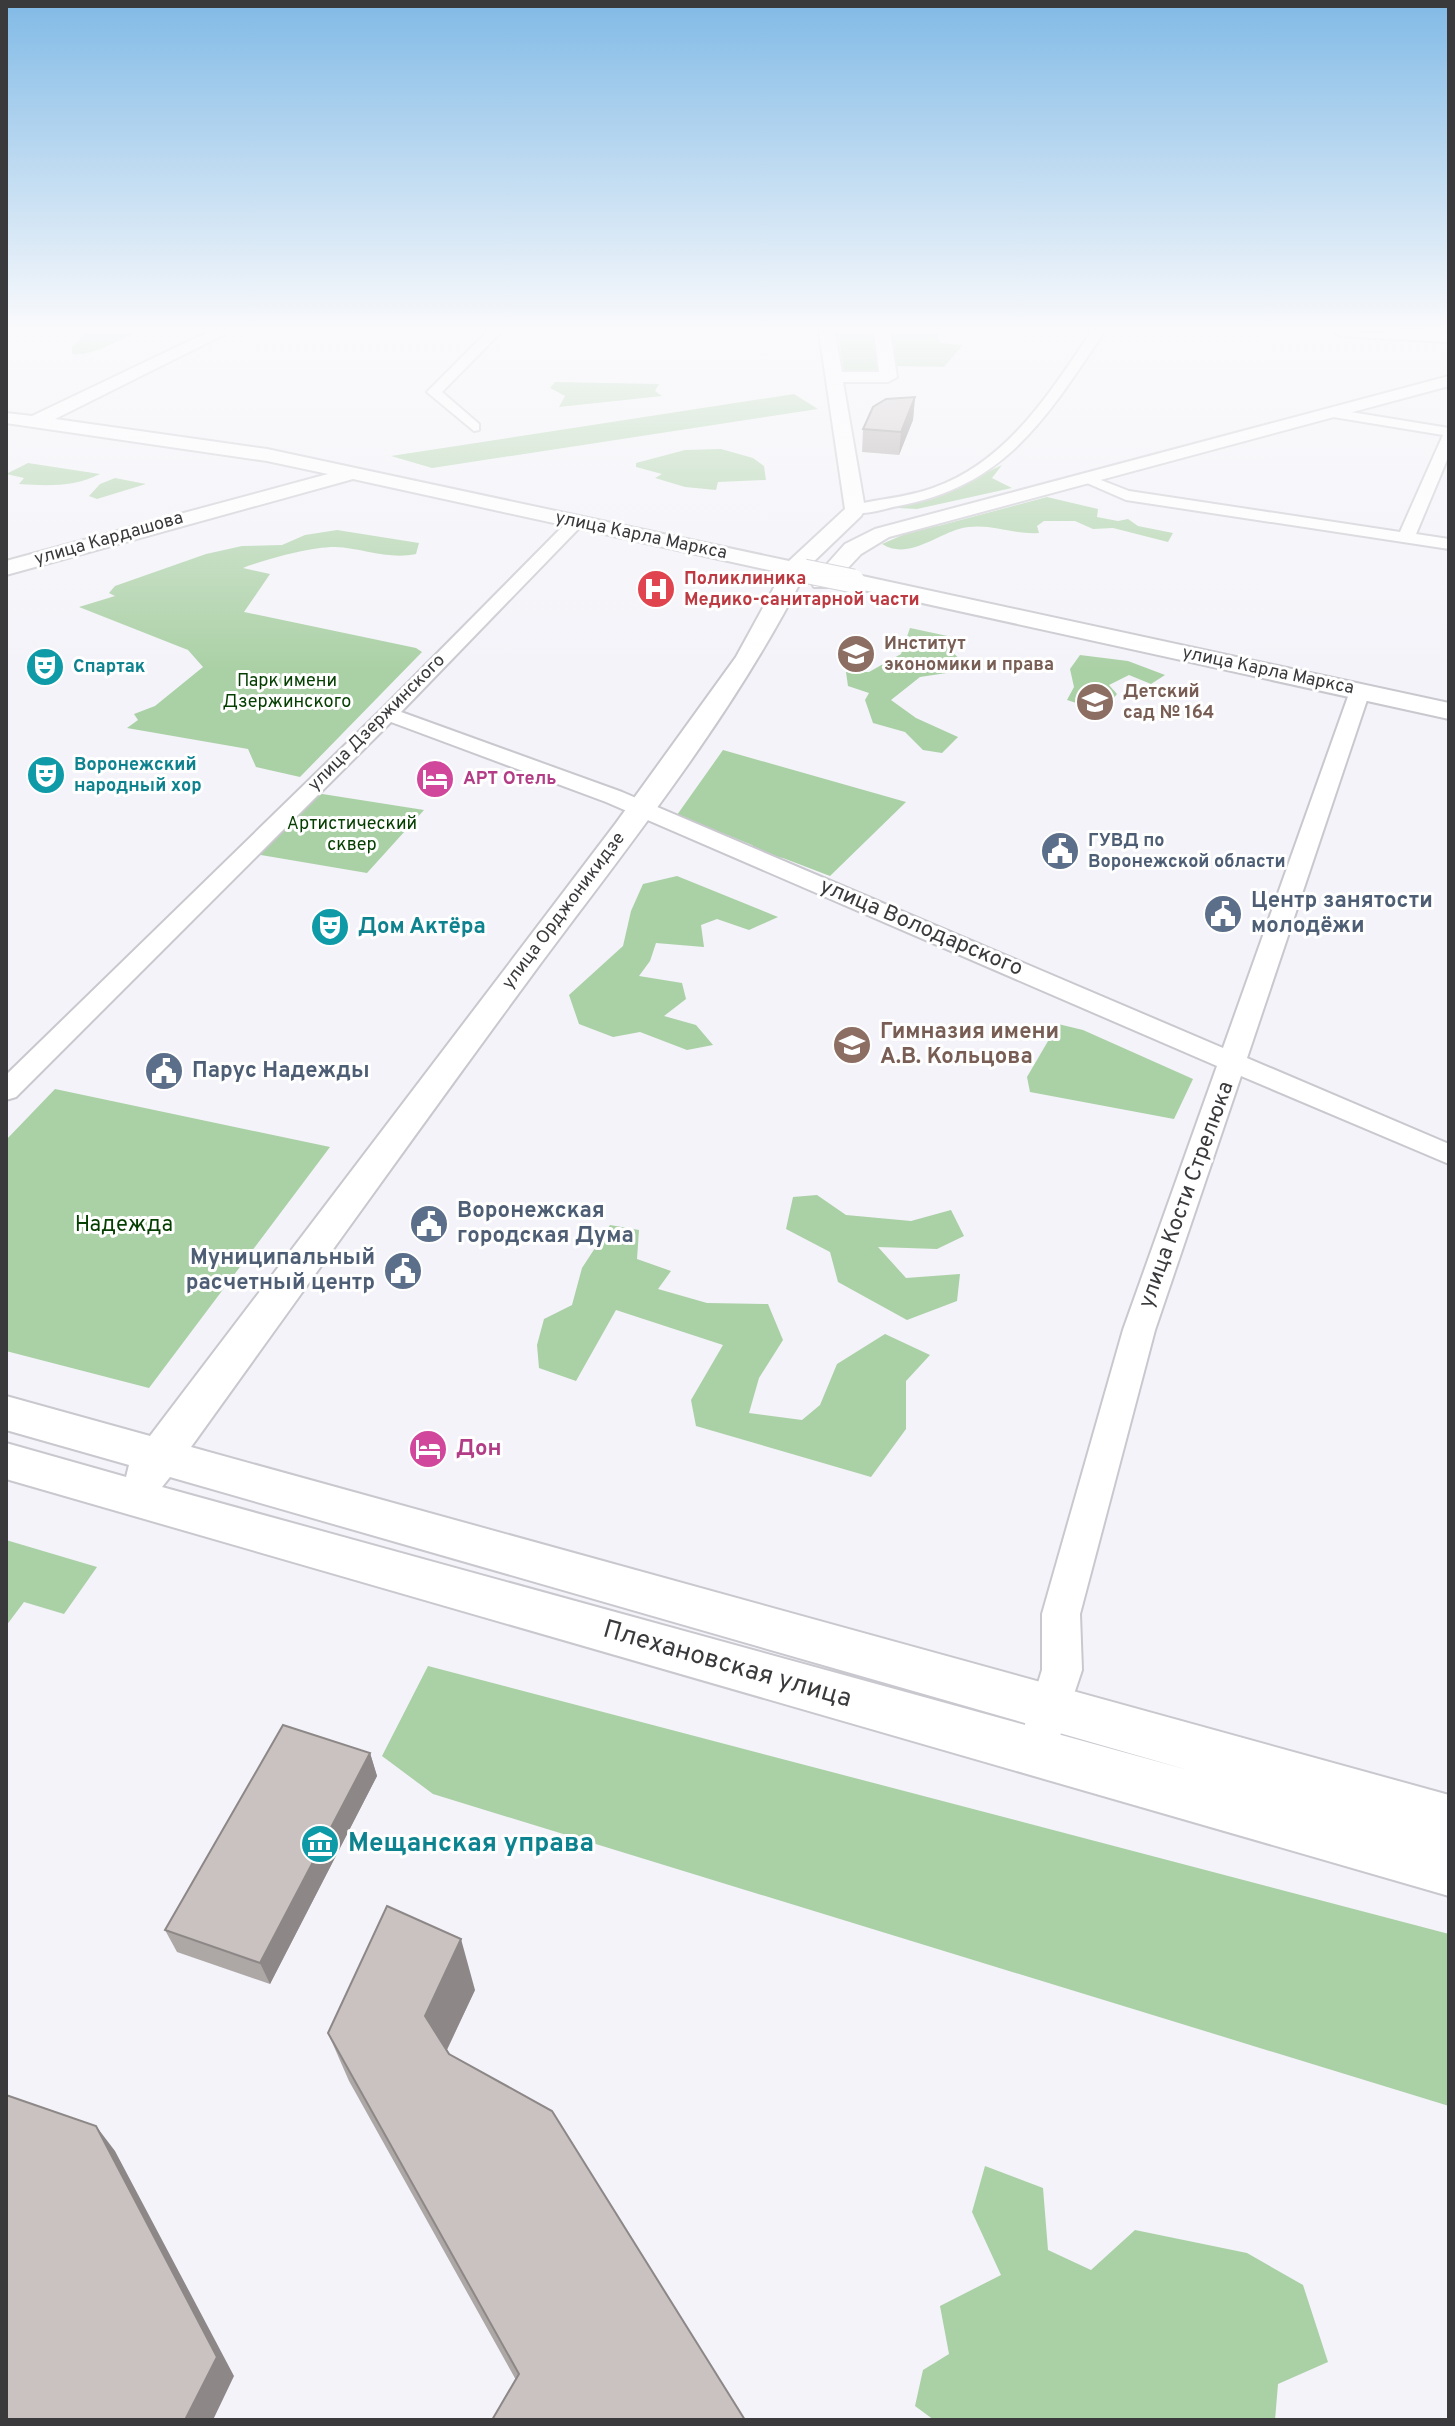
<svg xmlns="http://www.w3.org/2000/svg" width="1455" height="2426" font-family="Overpass,sans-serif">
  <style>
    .green { fill: #aad0a5 }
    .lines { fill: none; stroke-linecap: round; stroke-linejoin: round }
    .minor-casing { stroke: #c9c8ce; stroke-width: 4 }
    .tertiary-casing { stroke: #c9c8ce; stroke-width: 4 }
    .minor { fill: #fff; fill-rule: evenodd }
    .tertiary { fill: #fff; fill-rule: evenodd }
    .tertiary-bridge-casing { stroke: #c9c8ce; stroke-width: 25; stroke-linecap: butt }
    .tertiary-bridge { stroke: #fff; stroke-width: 23 }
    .wall { fill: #ada7a6 }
    .shaded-wall { fill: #8d8887 }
    .building { fill: #c9c2c1; stroke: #8d8887; stroke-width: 2 }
    .labels { text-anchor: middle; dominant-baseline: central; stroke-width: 6; stroke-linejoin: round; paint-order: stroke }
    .far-street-label { font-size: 18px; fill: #3a3a3d; stroke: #fff }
    .far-health-label { font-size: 18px; font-weight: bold; fill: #be3a42; stroke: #fff; text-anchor: start }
    .far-education-label { font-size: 18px; font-weight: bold; fill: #785e54; stroke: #fff; text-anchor: start }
    .far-culture-label { font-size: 18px; font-weight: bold; fill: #0d838f; stroke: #fff; text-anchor: start }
    .far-park-label { font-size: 18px; fill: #043e00; stroke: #fff }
    .far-hotel-label { font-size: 18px; font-weight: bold; fill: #b23c85; stroke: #fff; text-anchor: start }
    .far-service-label { font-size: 18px; font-weight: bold; fill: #4e5e75; stroke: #fff; text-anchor: start }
    .service-label { font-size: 22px; font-weight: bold; fill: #4e5e75; stroke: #fff; text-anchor: start }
    .culture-label { font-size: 22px; font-weight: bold; fill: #0d838f; stroke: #fff; text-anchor: start }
    .street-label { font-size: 22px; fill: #3a3a3d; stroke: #fff }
    .education-label { font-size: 22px; font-weight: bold; fill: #785e54; stroke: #fff; text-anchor: start }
    .park-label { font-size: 22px; fill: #043e00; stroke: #fff }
    .hotel-label { font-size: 22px; font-weight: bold; fill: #b23c85; stroke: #fff; text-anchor: start }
    .near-street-label { font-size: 26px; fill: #3a3a3d; stroke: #fff }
    .near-culture-label { font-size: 26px; font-weight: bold; fill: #0d838f; stroke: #fff; text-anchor: start }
  </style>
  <rect width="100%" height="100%" fill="#f3f3f9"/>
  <path class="green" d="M 83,332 L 138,332 C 119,340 90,357 72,354 L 72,347 L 84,336 Z
    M 838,332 L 877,332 L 881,372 L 844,372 Z
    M 889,332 L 959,332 L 937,333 L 940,343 L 963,345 L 944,367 L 892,366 Z
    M 555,382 L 659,384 L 655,391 L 662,396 L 559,407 L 565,396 L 550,388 Z
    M 794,394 L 818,409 L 432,468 L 391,456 Z
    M 721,449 L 753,458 L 764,466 L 766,480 L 718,482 L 716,490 L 685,487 L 655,478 L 662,474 L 636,467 L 636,463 L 685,450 Z
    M 28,463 L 100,474 C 74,487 48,486 19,484 L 24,478 L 6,474 Z
    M 1002,465 L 992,478 L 1012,488 L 917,509 L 878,507 L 946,492 Z
    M 115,478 L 146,484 L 97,499 L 89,496 L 100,484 Z
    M 1047,497 L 1098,509 L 1097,517 L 1118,521 L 1128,519 L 1138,526 L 1173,533 L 1168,542 L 1113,528 L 1093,529 L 1075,521 L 1044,521 L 1037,526 L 1039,533 C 1011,535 987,521 959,529 C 935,536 907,560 882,544 L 921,527 L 938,526 Z
    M 337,530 L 419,543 L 416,554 C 389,560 362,548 335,547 C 310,547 266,559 243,568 L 270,574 L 244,612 L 416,648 L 422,652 L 300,777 L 256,767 L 248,749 L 127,728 L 138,720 L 134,714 L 155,706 L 203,667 L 188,650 L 79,607 L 115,596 L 109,593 L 115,586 L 206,554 L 242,546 L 282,545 L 305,535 Z
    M 910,628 L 957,638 L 950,649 L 961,661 L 953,672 L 920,677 L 891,700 L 916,718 L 958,737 L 942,753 L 923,750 L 905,732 L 873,723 L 865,700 L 869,693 L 848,686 L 846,672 L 869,672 L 901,654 Z
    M 1080,655 L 1128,661 L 1165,675 L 1151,684 L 1129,675 L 1109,685 L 1117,694 L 1107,706 L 1095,709 L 1067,700 L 1074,687 L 1070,669 Z
    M 723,750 L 906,802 L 830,876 L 783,858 L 763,855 L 752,845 L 722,833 L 705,832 L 677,815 Z
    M 316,793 L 424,810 L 367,873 L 255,854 Z
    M 677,876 L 778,917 L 749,930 L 717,919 L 701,925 L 704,947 L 656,943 L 650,961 L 639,976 L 682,983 L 686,999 L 664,1016 L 696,1025 L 713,1045 L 687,1050 L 640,1032 L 613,1037 L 579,1024 L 569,995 L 623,946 L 631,911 L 643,884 Z
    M 1058,1024 L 1083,1030 L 1193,1079 L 1174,1119 L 1030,1092 L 1027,1077 Z
    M 55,1089 L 330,1147 L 149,1388 L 6,1351 L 6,1140 Z
    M 817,1195 L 846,1215 L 911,1221 L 951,1210 L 964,1236 L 937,1249 L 878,1247 L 906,1278 L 960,1274 L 957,1301 L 907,1320 L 838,1282 L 830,1252 L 786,1229 L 793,1197 Z
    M 610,1225 L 639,1230 L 637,1259 L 671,1271 L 658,1289 L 707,1303 L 768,1304 L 783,1340 L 759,1378 L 749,1413 L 802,1420 L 820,1405 L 837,1364 L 885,1334 L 930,1355 L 906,1381 L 906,1429 L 871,1477 L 696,1426 L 691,1400 L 723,1345 L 616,1310 L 576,1381 L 539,1368 L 537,1345 L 544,1319 L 572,1305 L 582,1268 Z
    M 6,1540 L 97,1567 L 64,1614 L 24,1602 L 6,1626 Z
    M 428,1666 L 1449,1934 L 1449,2106 L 433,1794 L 382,1756 Z
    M 985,2166 L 1043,2188 L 1048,2250 L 1091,2270 L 1135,2230 L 1247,2253 L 1303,2285 L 1328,2362 L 1278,2384 L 1275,2420 L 934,2420 L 915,2406 L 923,2370 L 949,2354 L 940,2306 L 1001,2275 L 972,2212 Z"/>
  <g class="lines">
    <defs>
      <path id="minor" d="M 487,332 L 501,332 L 442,392 L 479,424 L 479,430 L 474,431 L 427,392 Z
        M 1091,332 L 1104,332 C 1047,417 1006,486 898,506 C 883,509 864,516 849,512 L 849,506 C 877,499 906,498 933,488 C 1007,462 1049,394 1091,332 Z
        M 1334,332 L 1449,334 L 1449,342 L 1340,336 Z
        M 1332,409 L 1449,428 L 1449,455 L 1416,534 L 1449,539 L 1449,549 L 1126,500 L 1080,480 L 1088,475 L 1129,491 L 1400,532 L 1443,435 L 1327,416 L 1327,410 Z
        M 575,518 L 581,520 L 581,526 L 401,712 L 622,792 L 1223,1048 L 1350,691 L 1360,685 L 1370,691 L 1247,1058 L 1449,1144 L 1449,1164 L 1241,1076 L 1155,1330 L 1080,1614 L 1082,1670 L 1050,1766 L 1036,1772 L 1022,1766 L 1016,1753 L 1042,1670 L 1042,1614 L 1123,1330 L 1217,1066 L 606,802 L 391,722 L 16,1097 L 6,1100 L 6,1075 L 381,710 L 569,520 Z"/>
      <path id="tertiary" d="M 208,332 L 229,332 L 55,419 L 267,449 L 789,561 L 845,509 L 819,332 L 835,332 L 842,372 L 879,372 L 874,332 L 890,332 L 897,377 L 888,382 L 843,382 L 865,509 L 861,516 L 809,566 L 815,571 L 803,577 C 732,717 631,842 538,967 C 421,1126 306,1287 191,1447 L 1449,1795 L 1449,1896 L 6,1479 L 6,1443 L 126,1477 L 129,1465 L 6,1430 L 6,1396 L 150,1436 L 616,823 L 736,657 L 782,573 L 353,479 L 6,575 L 6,561 L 328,474 L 267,461 L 6,423 L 6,413 L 32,416 ZM 170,1477 L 1188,1770 L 162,1487 Z
        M 1449,376 L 1449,386 L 889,537 L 861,554 L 830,587 L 814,587 L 811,582 L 845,544 L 875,529 Z
        M 853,574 L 1449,703 L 1449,719 L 845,586 L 842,581 Z"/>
    </defs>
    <use href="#minor" class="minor-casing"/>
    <use href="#tertiary" class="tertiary-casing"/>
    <use href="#minor" class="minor"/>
    <use href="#tertiary" class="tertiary"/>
    <defs>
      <path id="tertiary-bridge" d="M 804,571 L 853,581"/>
    </defs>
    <use href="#tertiary-bridge" class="tertiary-bridge-casing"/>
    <use href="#tertiary-bridge" class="tertiary-bridge"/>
  </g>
  <path class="wall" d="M 915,397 L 913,420 L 899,455 L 862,452 L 863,429 Z
    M 370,1753 L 377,1776 L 270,1984 L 177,1952 L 165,1930 Z
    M 475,1990 L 447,2050 L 745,2420 L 516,2380 L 349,2081 L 328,2033 Z"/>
  <path class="shaded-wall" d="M 915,397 L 913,420 L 899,455 L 901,432 Z
    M 370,1753 L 377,1776 L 270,1984 L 260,1963 Z
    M 461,1939 L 475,1990 L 440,2064 L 425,2016 Z
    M 96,2126 L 115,2151 L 234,2376 L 213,2420 L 185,2420 Z"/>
  <path class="building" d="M 915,397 L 901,432 L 863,429 L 873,407 L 886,399 Z
    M 283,1725 L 370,1753 L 260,1963 L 165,1930 Z
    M 387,1906 L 461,1939 L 425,2016 L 449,2054 L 552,2111 L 745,2420 L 492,2420 L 519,2374 L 328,2033 Z
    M 6,2095 L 96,2126 L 217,2357 L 185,2420 L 6,2420 Z"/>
  <linearGradient id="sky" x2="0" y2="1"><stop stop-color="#81bae6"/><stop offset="0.49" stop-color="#fafafc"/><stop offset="1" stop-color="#fafafc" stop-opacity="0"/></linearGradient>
  <rect width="1455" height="672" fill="url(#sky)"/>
  <defs>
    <symbol id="hospital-disc" viewBox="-11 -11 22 22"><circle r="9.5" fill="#e0444e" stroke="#fff"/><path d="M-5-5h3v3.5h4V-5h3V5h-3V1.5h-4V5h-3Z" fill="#fff"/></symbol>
    <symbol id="university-disc" viewBox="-11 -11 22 22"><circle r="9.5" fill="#8d6e63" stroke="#fff"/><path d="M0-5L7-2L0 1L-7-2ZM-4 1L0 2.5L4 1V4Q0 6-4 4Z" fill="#fff"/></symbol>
    <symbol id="theatre-disc" viewBox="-11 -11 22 22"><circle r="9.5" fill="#0f9aa8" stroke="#fff"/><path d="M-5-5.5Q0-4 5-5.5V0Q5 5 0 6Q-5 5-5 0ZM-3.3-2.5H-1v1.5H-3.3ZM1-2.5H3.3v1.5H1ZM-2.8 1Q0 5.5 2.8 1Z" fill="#fff"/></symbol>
    <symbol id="school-disc" viewBox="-11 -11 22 22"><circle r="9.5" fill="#8d6e63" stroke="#fff"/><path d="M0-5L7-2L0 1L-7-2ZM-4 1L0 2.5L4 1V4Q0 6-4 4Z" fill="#fff"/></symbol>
    <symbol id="hotel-disc" viewBox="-11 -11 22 22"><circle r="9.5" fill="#d1479c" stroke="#fff"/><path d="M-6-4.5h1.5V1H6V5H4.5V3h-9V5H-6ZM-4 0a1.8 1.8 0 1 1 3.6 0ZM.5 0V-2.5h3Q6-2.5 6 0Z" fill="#fff"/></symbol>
    <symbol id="civic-disc" viewBox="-11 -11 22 22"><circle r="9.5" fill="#5c6f8a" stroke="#fff"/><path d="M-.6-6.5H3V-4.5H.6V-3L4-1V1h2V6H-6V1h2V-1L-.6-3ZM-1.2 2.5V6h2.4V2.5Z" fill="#fff"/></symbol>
    <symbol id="museum-disc" viewBox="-11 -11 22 22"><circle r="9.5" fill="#0f9aa8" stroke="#fff"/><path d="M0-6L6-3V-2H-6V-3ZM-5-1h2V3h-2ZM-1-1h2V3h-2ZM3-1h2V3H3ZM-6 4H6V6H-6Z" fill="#fff"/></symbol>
  </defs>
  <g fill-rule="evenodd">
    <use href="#hospital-disc" x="634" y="567" width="44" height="44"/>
    <use href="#university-disc" x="834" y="632" width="44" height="44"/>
    <use href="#theatre-disc" x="23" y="645" width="44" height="44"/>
    <use href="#school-disc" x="1073" y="680" width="44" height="44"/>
    <use href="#theatre-disc" x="24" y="753" width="44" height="44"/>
    <use href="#hotel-disc" x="413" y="757" width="44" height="44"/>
    <use href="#civic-disc" x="1038" y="829" width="44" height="44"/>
    <use href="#civic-disc" x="1201" y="892" width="44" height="44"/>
    <use href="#theatre-disc" x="308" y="905" width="44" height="44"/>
    <use href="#school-disc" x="830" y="1023" width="44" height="44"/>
    <use href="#civic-disc" x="142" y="1049" width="44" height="44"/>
    <use href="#civic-disc" x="407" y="1202" width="44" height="44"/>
    <use href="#civic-disc" x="381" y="1249" width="44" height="44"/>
    <use href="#hotel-disc" x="406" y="1427" width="44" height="44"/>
    <use href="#museum-disc" x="298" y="1822" width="44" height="44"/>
  </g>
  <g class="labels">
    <g class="far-street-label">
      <text transform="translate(641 536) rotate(12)">улица Карла Маркса</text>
      <text transform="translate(109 539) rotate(-16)">улица Кардашова</text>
      <text transform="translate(1268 671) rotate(12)">улица Карла Маркса</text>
      <text transform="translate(377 723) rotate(-45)">улица Дзержинского</text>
      <text transform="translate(564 911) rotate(-53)">улица Орджоникидзе</text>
    </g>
    <g class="far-health-label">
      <text x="684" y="579">Поликлиника<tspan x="684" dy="21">Медико-санитарной части</tspan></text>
    </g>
    <g class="far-education-label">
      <text x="884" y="644">Институт<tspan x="884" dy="21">экономики и права</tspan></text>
      <text x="1123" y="692">Детский<tspan x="1123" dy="21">сад № 164</tspan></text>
    </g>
    <g class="far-culture-label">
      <text x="73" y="667">Спартак</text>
      <text x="74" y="765">Воронежский<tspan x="74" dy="21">народный хор</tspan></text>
    </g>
    <g class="far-park-label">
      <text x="287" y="681">Парк имени<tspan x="287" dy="21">Дзержинского</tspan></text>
      <text x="352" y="824">Артистический<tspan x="352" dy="21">сквер</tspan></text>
    </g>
    <g class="far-hotel-label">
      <text x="463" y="779">АРТ Отель</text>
    </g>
    <g class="far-service-label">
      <text x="1088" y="841">ГУВД по<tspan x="1088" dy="21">Воронежской области</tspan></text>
    </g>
    <g class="service-label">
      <text x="1251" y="901">Центр занятости<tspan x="1251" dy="25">молодёжи</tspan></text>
      <text x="192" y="1071">Парус Надежды</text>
      <text x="457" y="1211">Воронежская<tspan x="457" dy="25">городская Дума</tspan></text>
      <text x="375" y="1258" text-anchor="end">Муниципальный<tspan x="375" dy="25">расчетный центр</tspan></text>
    </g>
    <g class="culture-label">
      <text x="358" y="927">Дом Актёра</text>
    </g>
    <g class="street-label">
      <text transform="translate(921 928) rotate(23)">улица Володарского</text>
      <text transform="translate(1187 1195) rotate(-70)">улица Кости Стрелюка</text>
    </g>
    <g class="education-label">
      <text x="880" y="1032">Гимназия имени<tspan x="880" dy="25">А.В. Кольцова</tspan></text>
    </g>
    <g class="park-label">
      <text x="124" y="1225">Надежда</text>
    </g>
    <g class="hotel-label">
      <text x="456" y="1449">Дон</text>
    </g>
    <g class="near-street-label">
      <text transform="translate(727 1665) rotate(16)">Плехановская улица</text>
    </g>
    <g class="near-culture-label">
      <text x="348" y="1844">Мещанская управа</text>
    </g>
  </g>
  <rect width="1455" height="2426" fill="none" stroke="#3a3a3d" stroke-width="16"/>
</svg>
